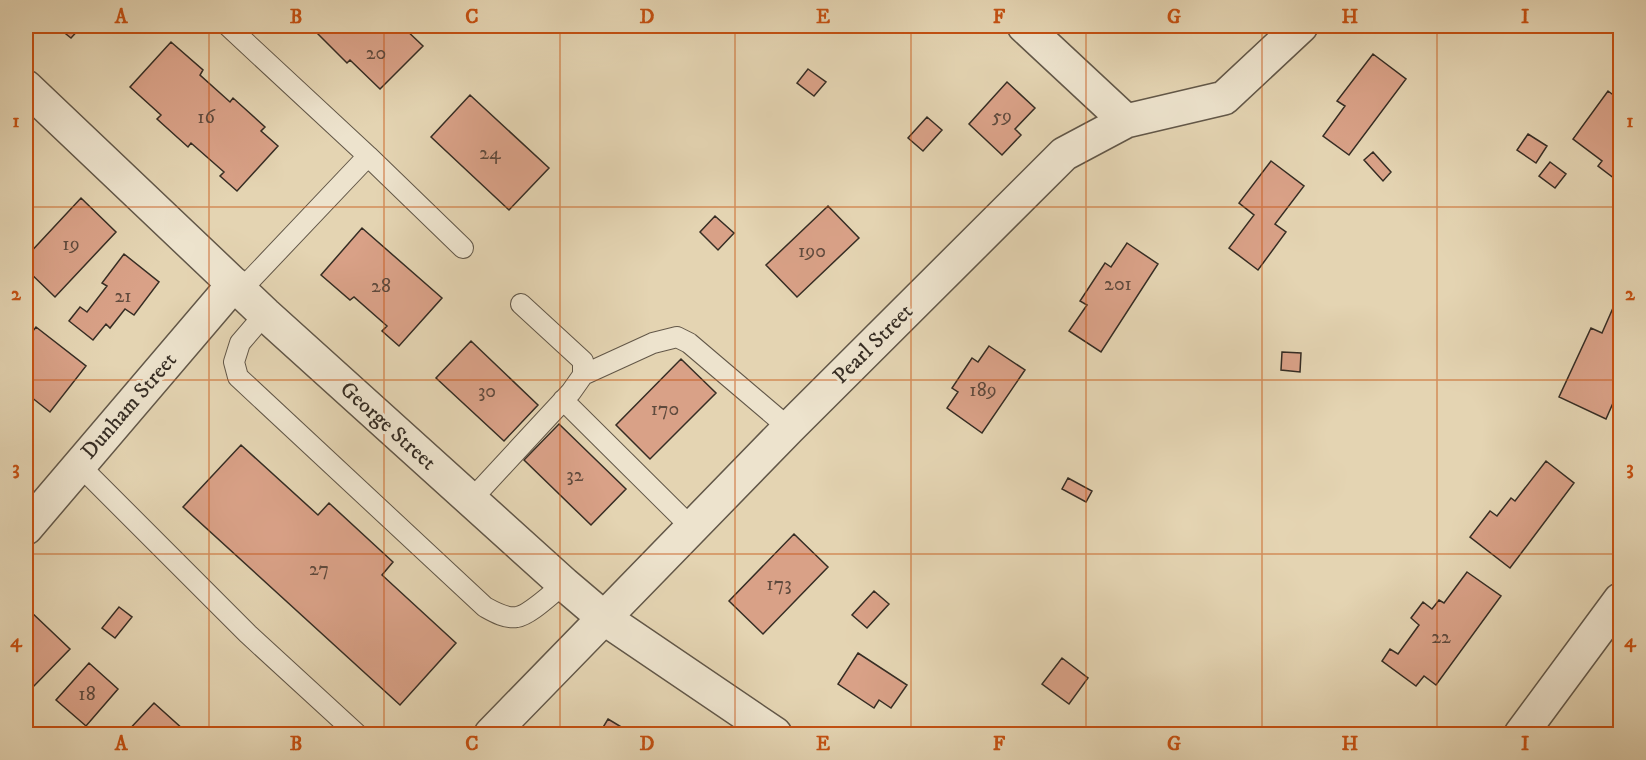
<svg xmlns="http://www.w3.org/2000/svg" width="1646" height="760" font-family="'IM FELL DW Pica',serif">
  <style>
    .building { fill: #d9a187; stroke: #362d24; stroke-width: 1.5 }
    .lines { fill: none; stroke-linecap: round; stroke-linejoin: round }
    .lane-casing { stroke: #625748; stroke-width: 22 }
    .street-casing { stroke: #625748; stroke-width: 36 }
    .lane { stroke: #ede3cd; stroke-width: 20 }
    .street { stroke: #ede3cd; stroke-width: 33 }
    .grid { fill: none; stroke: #c45011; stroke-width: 1.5; stroke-opacity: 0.55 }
    .labels { text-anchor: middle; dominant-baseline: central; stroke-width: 6; stroke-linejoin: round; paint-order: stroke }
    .number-label { font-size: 20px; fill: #5f4a3d }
    .street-label { font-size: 22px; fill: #362d24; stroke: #ede3cd }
    .neatline { fill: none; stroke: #c45011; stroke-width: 2 }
    .grid-label { font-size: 20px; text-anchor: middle; font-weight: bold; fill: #c45011 }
  </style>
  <rect width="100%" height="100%" fill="#e4d4b2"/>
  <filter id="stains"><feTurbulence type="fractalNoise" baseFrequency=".00333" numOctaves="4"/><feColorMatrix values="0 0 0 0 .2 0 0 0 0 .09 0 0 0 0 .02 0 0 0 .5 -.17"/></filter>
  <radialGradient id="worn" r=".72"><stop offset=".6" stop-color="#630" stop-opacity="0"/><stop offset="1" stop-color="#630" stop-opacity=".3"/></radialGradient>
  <path class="building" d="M 56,26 L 82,26 L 71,38 Z
    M 315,26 L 402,26 L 423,46 L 380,89 L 350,60 L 347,63 L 316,32 L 319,29 Z
    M 171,42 L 203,70 L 200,75 L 230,102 L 233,98 L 265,127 L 261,131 L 278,146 L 237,191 L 220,176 L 224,172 L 191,143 L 188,147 L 157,119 L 161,115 L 130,87 Z
    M 1373,54 L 1406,79 L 1349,155 L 1323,136 L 1345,106 L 1337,101 Z
    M 808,69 L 826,82 L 814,96 L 797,83 Z
    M 1007,82 L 1035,108 L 1015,129 L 1021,135 L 1002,155 L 969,124 Z
    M 1608,91 L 1620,100 L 1620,172 L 1615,179 L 1598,166 L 1602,161 L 1573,139 Z
    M 470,95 L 549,168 L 509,210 L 431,137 Z
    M 927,117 L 942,130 L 923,151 L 908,138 Z
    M 1528,134 L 1547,146 L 1536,163 L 1517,150 Z
    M 1373,152 L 1391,172 L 1383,181 L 1364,160 Z
    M 1271,161 L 1304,186 L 1275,224 L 1286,232 L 1258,270 L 1229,248 L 1254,215 L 1239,203 Z
    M 1550,162 L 1566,174 L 1555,188 L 1539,176 Z
    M 81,198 L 116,232 L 55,297 L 26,269 L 26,257 Z
    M 828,206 L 859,238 L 797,297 L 766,265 Z
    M 715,216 L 734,233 L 718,250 L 700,232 Z
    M 362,228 L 442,298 L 399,346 L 382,331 L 387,326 L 354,297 L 350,300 L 321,275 Z
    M 1127,243 L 1158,264 L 1101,352 L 1069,331 L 1087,305 L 1080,301 L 1105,263 L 1111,267 Z
    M 124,254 L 159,282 L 134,315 L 125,309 L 110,328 L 106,324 L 93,340 L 69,321 L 80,307 L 87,312 L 107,286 L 102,283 Z
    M 1620,292 L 1620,387 L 1606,419 L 1559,397 L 1591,328 L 1602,333 Z
    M 36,327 L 86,366 L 50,412 L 26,393 L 26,340 Z
    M 471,341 L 538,405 L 504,441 L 436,378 Z
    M 989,346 L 1025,370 L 982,433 L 947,408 L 958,392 L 952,388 L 972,358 L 978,362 Z
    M 1282,352 L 1301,353 L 1300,372 L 1281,370 Z
    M 681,359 L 716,393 L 650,459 L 616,425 Z
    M 559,424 L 626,489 L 591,525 L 524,460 Z
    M 241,445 L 318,515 L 329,503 L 393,562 L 382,575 L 456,643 L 400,705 L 183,507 Z
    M 1546,461 L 1574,483 L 1510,568 L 1470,537 L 1490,511 L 1497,516 L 1511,498 L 1515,501 Z
    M 1068,478 L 1092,491 L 1086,502 L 1062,489 Z
    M 794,534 L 828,567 L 763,634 L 729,601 Z
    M 1467,572 L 1501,596 L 1436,685 L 1424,676 L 1416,686 L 1382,661 L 1390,649 L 1398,654 L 1419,625 L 1411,618 L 1423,602 L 1432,609 L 1439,600 L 1444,603 Z
    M 874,591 L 889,604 L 867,628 L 852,615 Z
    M 119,607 L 132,617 L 115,638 L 102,628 Z
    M 29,610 L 70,649 L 34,686 L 26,677 L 26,613 Z
    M 858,653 L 907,685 L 891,708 L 879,700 L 874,708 L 838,684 Z
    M 1062,658 L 1088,678 L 1069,704 L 1042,684 Z
    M 89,663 L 118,689 L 86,726 L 56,700 Z
    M 154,703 L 185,731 L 181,734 L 125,734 Z
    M 608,719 L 633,734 L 599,734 Z"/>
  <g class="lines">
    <defs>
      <path id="lane" d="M 228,26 L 368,156 L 240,291
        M 368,156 L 463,248
        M 265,314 L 240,343 L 234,362 L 238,377 L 485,607 C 494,612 506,619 517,617 C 530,615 552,593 564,584
        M 583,375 L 653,343 L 677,337 L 689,343 L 789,428
        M 563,400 L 693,529
        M 79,465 L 248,634 L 357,734
        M 471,500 L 571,392 L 583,375 L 583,361 L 521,304"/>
      <path id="street" d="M 1024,26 L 1126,121
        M 26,87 L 265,314 L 564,584 L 604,618 L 775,734
        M 26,528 L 234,284
        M 491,734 L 789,428 L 1064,154 L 1126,121 L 1224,98 L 1301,26
        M 1521,734 L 1620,600"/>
    </defs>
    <use href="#lane" class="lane-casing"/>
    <use href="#street" class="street-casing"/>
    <use href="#lane" class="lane"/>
    <use href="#street" class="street"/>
  </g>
  <path class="grid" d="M 209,26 L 209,734M 384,26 L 384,734M 560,26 L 560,734M 735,26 L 735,734M 911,26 L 911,734M 1086,26 L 1086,734M 1262,26 L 1262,734M 1437,26 L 1437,734M 26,207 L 1620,207M 26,380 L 1620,380M 26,554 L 1620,554"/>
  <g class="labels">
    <g class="number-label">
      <text x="376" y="53">20</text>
      <text x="1002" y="116">59</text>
      <text x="206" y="117">16</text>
      <text x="490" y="153">24</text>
      <text x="71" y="244">19</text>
      <text x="812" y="251">190</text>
      <text x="1118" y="284">201</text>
      <text x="381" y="286">28</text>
      <text x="123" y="296">21</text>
      <text x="983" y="390">189</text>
      <text x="487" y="391">30</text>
      <text x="665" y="409">170</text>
      <text x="575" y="475">32</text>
      <text x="319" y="569">27</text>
      <text x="779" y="584">173</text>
      <text x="1441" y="637">22</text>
      <text x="87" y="694">18</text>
    </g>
    <g class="street-label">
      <text transform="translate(873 344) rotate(-45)">Pearl Street</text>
      <text transform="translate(129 406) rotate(-49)">Dunham Street</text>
      <text transform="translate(388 426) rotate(42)">George Street</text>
    </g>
  </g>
  <rect width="1646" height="760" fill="none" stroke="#e4d4b2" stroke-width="66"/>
  <rect x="33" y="33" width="1580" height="694" class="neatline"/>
  <g class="grid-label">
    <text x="121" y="23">A</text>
    <text x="296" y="23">B</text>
    <text x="472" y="23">C</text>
    <text x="647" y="23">D</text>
    <text x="823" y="23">E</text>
    <text x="999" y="23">F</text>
    <text x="1174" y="23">G</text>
    <text x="1350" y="23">H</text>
    <text x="1525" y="23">I</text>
    <text x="16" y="127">1</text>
    <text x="1630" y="127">1</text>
    <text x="16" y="300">2</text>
    <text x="1630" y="300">2</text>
    <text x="16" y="474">3</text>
    <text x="1630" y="474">3</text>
    <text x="16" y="647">4</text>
    <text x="1630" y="647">4</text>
    <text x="121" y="750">A</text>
    <text x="296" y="750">B</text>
    <text x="472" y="750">C</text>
    <text x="647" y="750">D</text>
    <text x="823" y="750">E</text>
    <text x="999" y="750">F</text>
    <text x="1174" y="750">G</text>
    <text x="1350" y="750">H</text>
    <text x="1525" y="750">I</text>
  </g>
  <rect width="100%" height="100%" filter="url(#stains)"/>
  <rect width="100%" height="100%" fill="url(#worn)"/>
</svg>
